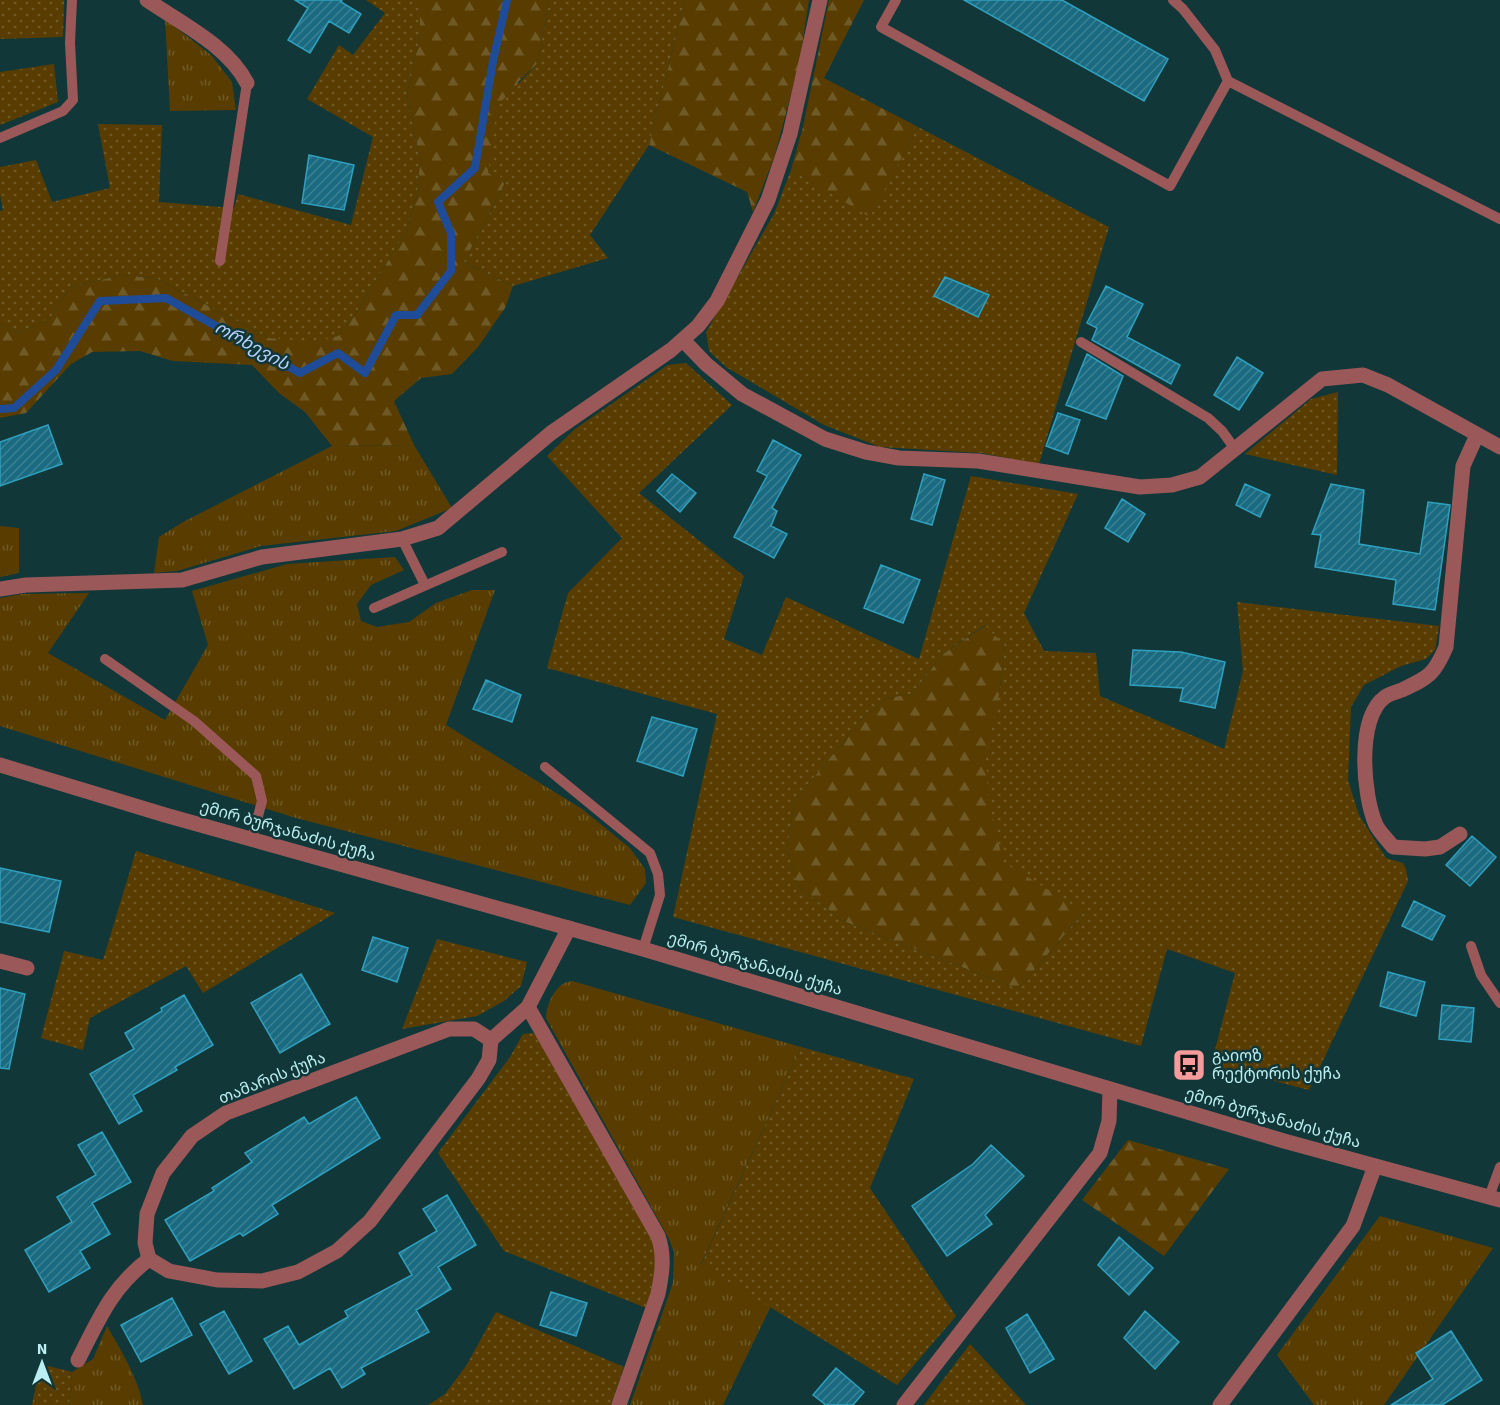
<svg xmlns="http://www.w3.org/2000/svg" width="1500" height="1405" font-family="'Source Sans 3','Noto Sans Georgian',sans-serif">
  <style>
    .grass { fill: url(#grass-tufts) }
    .forest { fill: url(#forest-firs) }
    .garden { fill: url(#garden-dots); fill-rule: evenodd }
    .lines { fill: none; stroke-linecap: round; stroke-linejoin: round }
    .stream { stroke: #1e4c99; stroke-width: 8 }
    .building { fill: url(#building-hatch); stroke: #2fa0be; stroke-width: 1.5 }
    .service { stroke: #9b5859; stroke-width: 10 }
    .minor { stroke: #9b5859; stroke-width: 15 }
    .tertiary { stroke: #9b5859; stroke-width: 15 }
    .labels { text-anchor: middle; dominant-baseline: central; stroke-width: 5; stroke-linejoin: round; paint-order: stroke }
    .street-label { font-size: 16px; fill: #baeef0; stroke: #113739 }
    .poi-label { font-size: 16px; fill: #baeef0; stroke: #113739; text-anchor: start }
    .water-label { font-size: 18px; font-style: italic; fill: #b7d2fc; stroke: #113739 }
  </style>
  <defs>
    <pattern id="grass-tufts" width="24" height="20" patternUnits="userSpaceOnUse" patternTransform="scale(1.5)"><rect width="24" height="20" fill="#593d00"/><path d="M3 7l-1-3M5 7V3M7 7l1-3M15 17l-1-3M17 17v-4M19 17l1-3" fill="none" stroke="#6f5926"/></pattern>
    <pattern id="forest-firs" width="22" height="20" patternUnits="userSpaceOnUse" patternTransform="scale(1.5)"><rect width="22" height="20" fill="#593d00"/><path d="M5 1l3.5 6h-7zM16 11l3.5 6h-7z" fill="#6f5926"/></pattern>
    <pattern id="garden-dots" width="8" height="8" patternUnits="userSpaceOnUse" patternTransform="scale(1.5)"><rect width="8" height="8" fill="#593d00"/><path d="M2 2h.1M6 6h.1" fill="none" stroke="#6f5926" stroke-width="1.8" stroke-linecap="round"/></pattern>
    <pattern id="building-hatch" width="6" height="6" patternUnits="userSpaceOnUse" patternTransform="scale(1.5)"><rect width="6" height="6" fill="#1a6b81"/><path d="M-1 1l2-2M0 6l6-6M5 7l2-2" fill="none" stroke="#398093"/></pattern>
  </defs>
  <rect width="100%" height="100%" fill="#113739"/>
  <path class="grass" d="M 165,19 L 211,55 L 232,82 L 236,110 L 170,111 Z
    M 414,445 L 452,508 L 396,531 L 261,546 L 177,571 L 154,573 L 159,537 L 183,522 L 332,446 Z
    M 0,526 L 19,528 L 19,573 L 0,577 Z
    M 395,557 L 404,570 L 371,585 L 357,604 L 361,621 L 377,627 L 409,622 L 436,603 L 472,590 L 495,590 L 446,725 L 582,809 L 630,848 L 645,869 L 646,883 L 630,905 L 296,818 L 0,726 L 0,598 L 22,594 L 89,593 L 48,653 L 165,720 L 208,645 L 192,591 L 287,564 Z
    M 572,981 L 801,1047 L 701,1264 L 771,1306 L 723,1405 L 630,1405 L 673,1283 L 674,1252 L 669,1239 L 546,1018 C 546,1007 553,990 563,984 C 565,982 569,982 572,981 Z
    M 1380,1216 L 1493,1248 L 1384,1405 L 1314,1405 L 1277,1355 Z
    M 107,1326 C 122,1352 137,1376 143,1405 L 69,1405 L 72,1372 L 93,1359 Z"/>
  <path class="forest" d="M 420,0 L 549,0 L 538,63 L 518,82 L 507,179 L 464,262 L 513,286 L 505,308 L 478,347 L 452,374 L 421,378 L 394,401 L 414,445 L 332,446 L 305,412 L 279,393 L 252,365 L 173,361 L 140,351 L 92,352 L 71,364 L 26,413 L 0,418 L 0,323 L 18,333 L 50,318 L 70,287 L 122,275 L 156,278 L 269,338 L 338,336 L 352,319 L 408,228 L 417,194 L 420,161 L 407,94 L 420,36 Z
    M 685,0 L 809,0 L 799,65 L 774,158 L 753,212 L 747,192 L 649,145 Z
    M 829,0 L 864,0 L 824,78 L 918,127 L 870,218 L 791,170 L 803,127 Z
    M 986,625 L 1005,646 L 999,694 L 1084,912 L 1018,989 L 843,921 L 798,886 L 787,848 L 795,800 L 862,719 L 887,698 L 912,694 L 943,654 Z
    M 1128,1140 L 1229,1169 L 1164,1256 L 1082,1200 Z"/>
  <path class="garden" d="M 0,0 L 64,0 L 63,37 L 0,39 Z
    M 366,0 L 420,0 L 420,36 L 407,94 L 420,161 L 417,194 L 408,228 L 352,319 L 338,336 L 317,342 L 269,338 L 156,278 L 122,275 L 70,287 L 50,318 L 18,333 L 0,323 L 0,211 L 3,210 L 0,195 L 0,167 L 36,160 L 52,202 L 110,188 L 98,124 L 162,125 L 159,202 L 234,208 L 238,194 L 351,225 L 373,137 L 307,99 L 339,45 L 353,55 L 385,13 Z
    M 549,0 L 685,0 L 649,145 L 590,235 L 608,258 L 513,286 L 464,262 L 507,179 L 488,173 L 497,106 L 538,63 Z
    M 54,64 L 58,102 L 0,125 L 0,72 Z
    M 918,127 L 1109,227 L 1039,464 L 981,453 L 880,447 L 824,425 L 726,367 L 709,351 L 706,332 L 774,214 L 791,170 L 870,217 Z
    M 686,363 L 732,405 L 639,493 L 744,576 L 724,639 L 762,655 L 786,597 L 919,659 L 971,476 L 1078,494 L 1024,613 L 1044,651 L 1096,653 L 1100,696 L 1224,749 L 1243,671 L 1237,602 L 1439,626 L 1435,650 L 1426,659 L 1401,666 L 1364,685 L 1351,707 L 1348,780 L 1359,815 L 1386,858 L 1403,863 L 1406,869 L 1408,881 L 1309,1090 L 1211,1065 L 1235,973 L 1167,949 L 1141,1046 L 673,917 L 717,714 L 547,668 L 568,593 L 622,538 L 547,456 L 575,429 L 668,365 ZM 985,625 L 1005,646 L 999,694 L 986,756 L 988,796 L 1003,862 L 1084,912 L 1018,989 L 843,921 L 798,886 L 787,848 L 795,800 L 862,719 L 887,698 L 912,694 L 943,654 Z
    M 1338,392 L 1337,475 L 1245,454 L 1311,399 Z
    M 136,851 L 335,913 L 203,993 L 186,966 L 90,1018 L 83,1050 L 41,1038 L 64,951 L 103,960 Z
    M 437,939 L 527,962 L 521,986 L 504,1001 L 477,1016 L 402,1029 Z
    M 533,1033 L 541,1040 L 656,1247 L 656,1283 L 646,1308 L 504,1251 L 438,1153 L 510,1057 L 523,1034 Z
    M 801,1047 L 914,1079 L 870,1188 L 956,1316 L 897,1385 L 701,1265 Z
    M 496,1312 L 624,1367 L 611,1405 L 428,1405 L 445,1394 L 466,1366 Z
    M 970,1344 L 1026,1405 L 924,1405 Z
    M 40,1364 L 72,1372 L 69,1405 L 32,1405 Z"/>
  <g class="lines">
    <path class="stream" d="M 0,409 L 14,408 L 56,370 L 100,301 L 166,298 L 300,373 L 338,353 L 365,373 L 396,315 L 417,315 L 451,271 L 451,233 L 438,202 L 475,168 L 493,61 L 507,0"/>
  </g>
  <path class="building" d="M 295,0 L 342,0 L 341,2 L 361,14 L 349,33 L 329,21 L 310,53 L 288,40 L 308,8 Z
    M 964,0 L 1062,0 L 1168,59 L 1144,101 Z
    M 309,155 L 354,165 L 344,210 L 302,203 Z
    M 945,277 L 989,295 L 978,317 L 934,296 Z
    M 1106,286 L 1143,304 L 1127,337 L 1180,365 L 1171,384 L 1092,340 L 1097,328 L 1087,323 Z
    M 1087,354 L 1123,376 L 1106,419 L 1066,405 Z
    M 1237,357 L 1263,373 L 1239,410 L 1214,395 Z
    M 1058,413 L 1080,420 L 1068,454 L 1046,446 Z
    M 48,425 L 62,464 L 0,486 L 0,442 Z
    M 773,440 L 801,455 L 772,508 L 777,511 L 771,526 L 787,534 L 774,558 L 734,537 L 767,476 L 757,471 Z
    M 672,474 L 696,493 L 680,512 L 657,491 Z
    M 924,474 L 945,480 L 932,525 L 911,519 Z
    M 1245,484 L 1270,495 L 1260,517 L 1236,505 Z
    M 1331,484 L 1364,490 L 1359,544 L 1420,554 L 1428,502 L 1450,505 L 1435,610 L 1393,604 L 1396,580 L 1315,567 L 1321,535 L 1312,534 Z
    M 1122,499 L 1145,514 L 1128,542 L 1105,528 Z
    M 881,565 L 920,580 L 903,623 L 864,608 Z
    M 1133,650 L 1181,652 L 1225,662 L 1215,708 L 1180,701 L 1183,688 L 1130,685 Z
    M 486,680 L 521,695 L 512,722 L 473,709 Z
    M 652,717 L 697,729 L 683,776 L 637,761 Z
    M 1472,836 L 1496,857 L 1470,886 L 1446,865 Z
    M 0,868 L 61,881 L 49,932 L 0,922 Z
    M 1414,901 L 1445,916 L 1432,940 L 1402,926 Z
    M 373,937 L 408,948 L 397,982 L 362,970 Z
    M 1388,972 L 1425,982 L 1416,1016 L 1380,1006 Z
    M 301,974 L 330,1024 L 280,1053 L 251,1003 Z
    M 0,988 L 25,994 L 9,1069 L 0,1068 Z
    M 184,995 L 213,1045 L 175,1067 L 177,1070 L 133,1095 L 142,1111 L 119,1124 L 90,1074 L 134,1049 L 125,1033 L 162,1011 L 161,1008 Z
    M 1442,1005 L 1474,1008 L 1471,1042 L 1439,1039 Z
    M 356,1097 L 380,1138 L 272,1205 L 278,1214 L 243,1236 L 240,1233 L 190,1261 L 165,1220 L 214,1191 L 212,1188 L 252,1162 L 245,1153 L 304,1117 L 309,1124 Z
    M 102,1132 L 131,1182 L 92,1203 L 110,1234 L 80,1251 L 90,1268 L 49,1292 L 25,1250 L 72,1222 L 57,1197 L 96,1175 L 78,1145 Z
    M 991,1145 L 1024,1176 L 985,1215 L 992,1224 L 947,1256 L 912,1206 L 973,1164 Z
    M 447,1195 L 476,1245 L 438,1267 L 451,1289 L 416,1310 L 429,1332 L 361,1368 L 365,1374 L 342,1388 L 330,1368 L 294,1389 L 264,1339 L 288,1326 L 299,1345 L 348,1317 L 345,1311 L 412,1275 L 399,1253 L 437,1231 L 423,1209 Z
    M 1119,1237 L 1153,1268 L 1129,1295 L 1098,1265 Z
    M 551,1292 L 587,1303 L 576,1336 L 540,1325 Z
    M 172,1298 L 192,1335 L 141,1362 L 121,1325 Z
    M 224,1311 L 252,1361 L 229,1374 L 200,1324 Z
    M 1145,1311 L 1179,1342 L 1155,1369 L 1124,1338 Z
    M 1027,1314 L 1054,1359 L 1030,1373 L 1006,1328 Z
    M 1451,1331 L 1482,1380 L 1442,1405 L 1391,1405 L 1433,1379 L 1416,1353 Z
    M 836,1368 L 864,1392 L 853,1405 L 826,1405 L 813,1395 Z"/>
  <g class="lines">
    <path class="service" d="M 896,0 L 881,27 L 1170,186 L 1228,81
      M 1173,0 L 1183,9 L 1215,50 L 1228,81 L 1500,219
      M 0,138 L 63,111 L 73,100 L 70,43 L 72,0
      M 220,261 L 247,83
      M 1081,342 L 1208,418 L 1222,431 L 1235,449
      M 402,539 L 425,585
      M 374,608 L 502,552
      M 105,659 L 194,721 L 256,776 L 262,801 L 252,839
      M 545,767 L 650,853 L 658,874 L 660,895 L 643,949
      M 1471,946 L 1481,975 L 1500,1003
      M 1489,1197 L 1500,1167"/>
    <path class="minor" d="M 147,0 C 181,23 228,46 247,83
      M 683,340 L 706,364 L 742,394 L 825,439 L 866,452 L 899,458 L 978,461 L 1140,487 L 1172,485 L 1200,477 L 1322,379 L 1363,375 L 1388,385 L 1500,447
      M 0,589 L 26,585 L 182,580 L 262,557 L 402,539 L 438,528 L 551,433 L 671,350 L 698,326 L 717,301 L 768,200 L 790,134 L 820,0
      M 1460,834 L 1440,847 L 1425,849 L 1393,847 C 1388,840 1380,833 1376,825 C 1363,796 1356,718 1385,697 C 1389,694 1396,692 1402,690 C 1429,677 1434,675 1446,647 L 1463,466 L 1477,435
      M 0,961 L 27,968
      M 528,1007 L 658,1236 C 665,1256 662,1274 658,1294 L 619,1405
      M 491,1040 L 474,1029 L 449,1029 L 226,1113 L 192,1136 L 163,1173 L 147,1214 L 145,1243 L 149,1259 L 169,1271 L 217,1280 L 262,1281 L 298,1272 L 337,1251 L 370,1221 L 478,1079 L 489,1060 L 491,1040 L 528,1007 L 569,928
      M 78,1360 C 99,1319 111,1288 149,1259
      M 904,1405 L 1100,1153 L 1109,1121 L 1110,1090
      M 1220,1405 L 1353,1226 L 1375,1166"/>
    <path class="tertiary" d="M 0,765 L 165,815 L 643,949 L 1284,1141 L 1500,1200"/>
  </g>
  <defs>
    <symbol id="bus-square" viewBox="-11 -11 22 22"><rect x="-9" y="-9" width="18" height="18" rx="4" fill="#f59b9b" stroke="#113739"/><path d="M-5-6H5V4H4V6H2V4H-2V6H-4V4H-5ZM-3.5-4V0h7V-4ZM-3.5 1.2v1.5H-2V1.2ZM2 1.2v1.5H3.5V1.2Z" fill="#111"/></symbol>
  </defs>
  <g fill-rule="evenodd">
    <use href="#bus-square" x="1170" y="1046" width="38" height="38"/>
  </g>
  <g class="labels">
    <g class="street-label">
      <text transform="translate(288 831) rotate(16)">ემირ ბურჯანაძის ქუჩა</text>
      <text transform="translate(755 964) rotate(17)">ემირ ბურჯანაძის ქუჩა</text>
      <text transform="translate(272 1078) rotate(-22)">თამარის ქუჩა</text>
      <text transform="translate(1273 1118) rotate(16)">ემირ ბურჯანაძის ქუჩა</text>
    </g>
    <g class="poi-label">
      <text x="1212" y="1056">გაიოზ<tspan x="1212" dy="18">რექტორის ქუჩა</tspan></text>
    </g>
    <g class="water-label">
      <text transform="translate(252 346) rotate(29)">ორხევის</text>
    </g>
  </g>
  <g transform="translate(42 1363)" stroke="#113739" stroke-width="4.5" paint-order="stroke">
  <path d="M0-4.5L10 22L0 15L-10 22Z" fill="#baeef0"/>
  <text y="-9" font-size="16" font-weight="bold" text-anchor="middle" fill="#baeef0">N</text>
  </g>
</svg>
